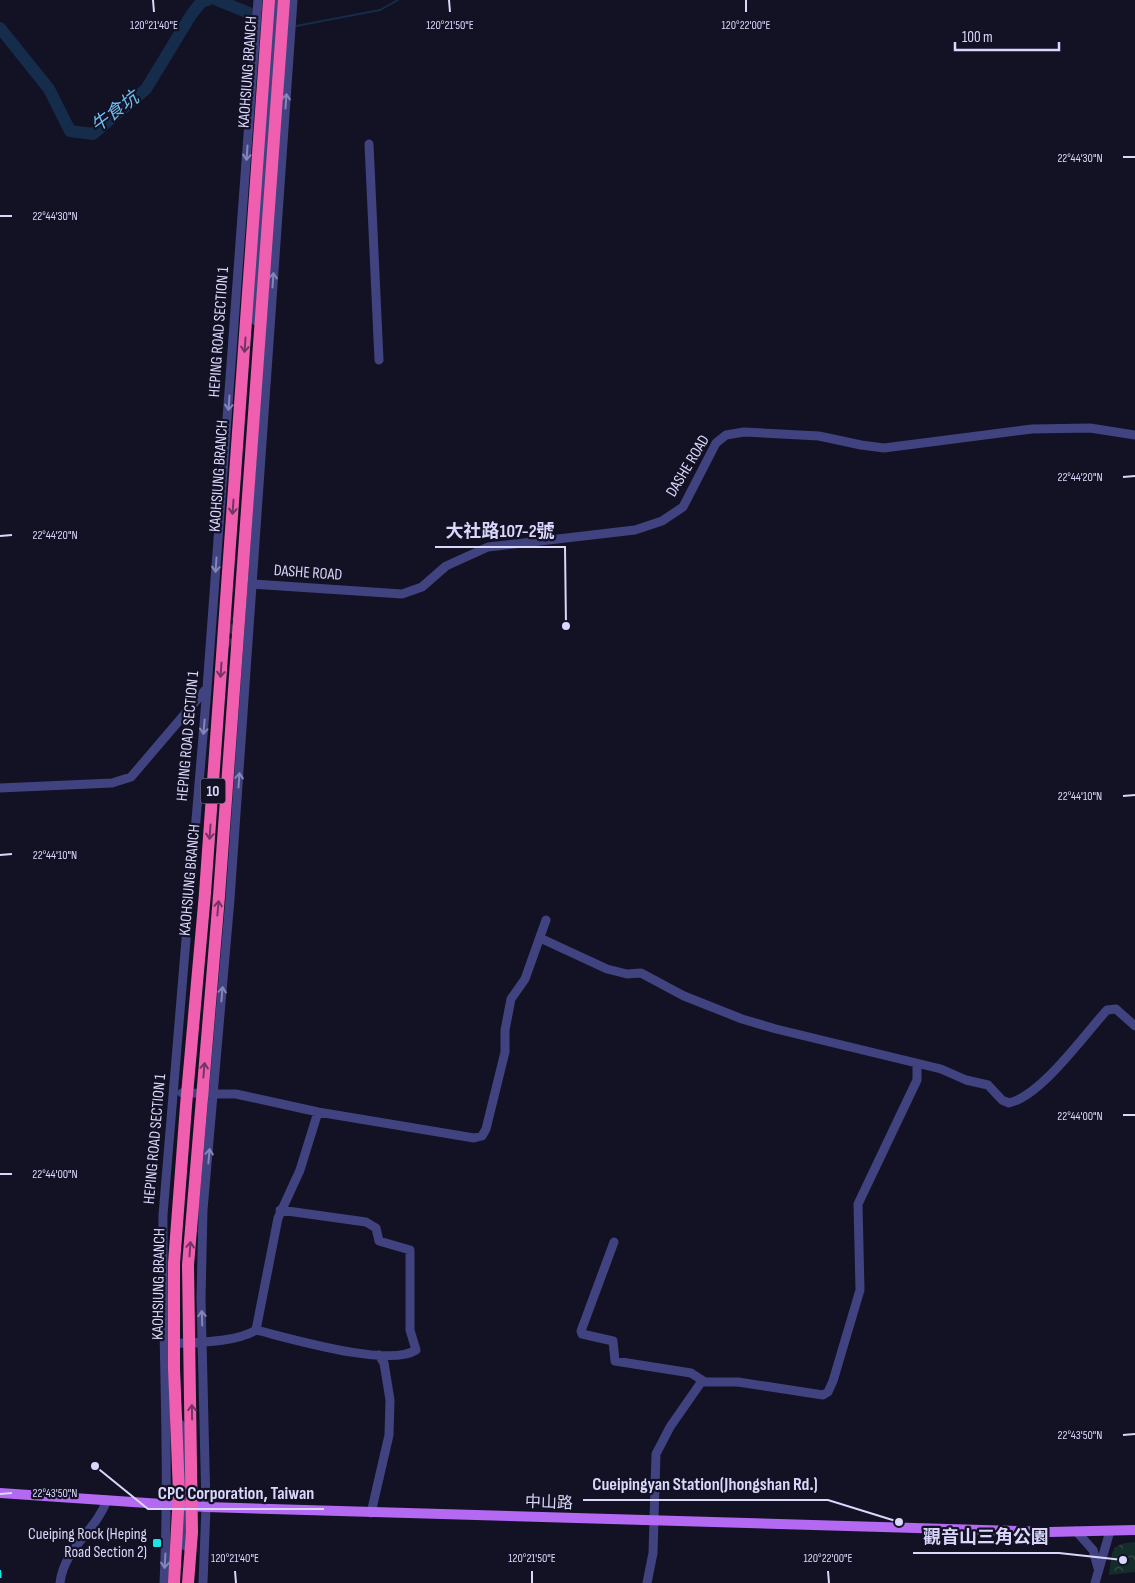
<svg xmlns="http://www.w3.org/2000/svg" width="1135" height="1583" font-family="'Sofia Sans Condensed','Noto Sans TC',sans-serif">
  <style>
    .park { fill: url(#park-crowns) }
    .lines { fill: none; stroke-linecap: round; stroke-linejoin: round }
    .stream { stroke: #152d4a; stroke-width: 2 }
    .river { stroke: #152d4a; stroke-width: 12 }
    .minor-tunnel { stroke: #312f44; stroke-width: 9; stroke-dasharray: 9 4.5; stroke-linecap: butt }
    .minor { stroke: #40437f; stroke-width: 9 }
    .major { stroke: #b369f1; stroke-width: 10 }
    .rail { stroke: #16e5e9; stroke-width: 2; stroke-dasharray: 8 6; stroke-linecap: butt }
    .highway-bridge { stroke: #f05eb0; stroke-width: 12 }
    .oneway { stroke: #8586b7 }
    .oneway2 { stroke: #763463 }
    .ticks { fill: none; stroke: #d9d7fb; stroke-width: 2 }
    .poi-dot { fill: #16e5e9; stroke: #131124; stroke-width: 2 }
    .labels { text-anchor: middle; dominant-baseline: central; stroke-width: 4.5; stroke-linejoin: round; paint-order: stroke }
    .shield { fill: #131124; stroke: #9e9cba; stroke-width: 1 }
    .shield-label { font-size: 15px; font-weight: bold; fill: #d9d7fb }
    .street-label { font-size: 16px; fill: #d9d7fb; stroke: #131124 }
    .poi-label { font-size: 16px; fill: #d9d7fb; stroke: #131124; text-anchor: end }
    .water-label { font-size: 18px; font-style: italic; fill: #6fc0f2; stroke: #131124 }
    .ticks-label { font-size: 12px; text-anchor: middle; fill: #d9d7fb; stroke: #131124; stroke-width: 4.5; stroke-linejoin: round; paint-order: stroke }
    .leader { fill: none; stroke: #d9d7fb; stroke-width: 2 }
    .callout-dot { fill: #d9d7fb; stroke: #131124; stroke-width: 2 }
    .callout-label { font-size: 18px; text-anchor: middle; font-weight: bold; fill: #d9d7fb; stroke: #131124; stroke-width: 4.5; stroke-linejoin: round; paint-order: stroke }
  </style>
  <defs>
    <pattern id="park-crowns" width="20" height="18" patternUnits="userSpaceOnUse" patternTransform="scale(1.25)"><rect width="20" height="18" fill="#142d2a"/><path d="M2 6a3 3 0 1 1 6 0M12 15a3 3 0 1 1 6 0" fill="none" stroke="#364b4a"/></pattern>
  </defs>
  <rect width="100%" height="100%" fill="#131124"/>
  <path class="park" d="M 1135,1542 L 1135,1572 L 1109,1575 C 1113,1552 1108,1544 1135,1542 Z"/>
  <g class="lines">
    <path class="stream" d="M 296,26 L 380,10 L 398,0"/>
    <path class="river" d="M 217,0 L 249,13
      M 0,28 L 49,89 L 70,131 L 93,134 L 146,89 L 191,15 L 202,1 L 208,0"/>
    <path class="minor-tunnel" d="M 225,646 L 237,619"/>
    <path class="minor" d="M 369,144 L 379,360
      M 256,321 L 254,293 L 276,0
      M 252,584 L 402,594 L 422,587 L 446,566 L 488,547 L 635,530 L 662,521 L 683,507 L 716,443 L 726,435 L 744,432 L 819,436 L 861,445 L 884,448 L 1032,429 L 1090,428 L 1135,435
      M 0,788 L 112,783 L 131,777 L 207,688
      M 540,938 L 607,969 L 627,974 L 641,973 L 684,996 L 742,1019 L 776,1029 L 941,1069 L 966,1080 L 988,1085 L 1002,1100 L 1009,1103 C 1042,1095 1084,1035 1107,1010 L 1116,1009 L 1135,1026
      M 182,1093 L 236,1094 L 318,1112 L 474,1138 L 482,1136 L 486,1129 L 505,1052 L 505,1030 L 511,999 L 525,979 L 546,920
      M 614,1242 L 581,1331 L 582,1334 L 613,1341 L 615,1361 L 691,1373 L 705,1382 L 738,1382 L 823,1395 L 828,1392 L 833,1381 L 860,1290 L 858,1204 L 917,1080 L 917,1065
      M 256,1330 C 289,1338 389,1368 416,1350 L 410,1330 L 410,1250 L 379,1241 L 376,1228 L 366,1222 L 280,1210
      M 169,1344 C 194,1342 235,1343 256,1330 L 278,1218 L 300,1170 L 318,1112
      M 176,1419 L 184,1429 L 185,1486
      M 371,1513 L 389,1435 L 390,1400 L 384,1363 L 379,1355
      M 1076,1531 L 1093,1550 L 1098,1568
      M 185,1546 L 186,1507
      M 60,1583 C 64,1548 96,1531 107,1500
      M 164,1583 C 170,1460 162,1338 163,1215 L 207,688 L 258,0
      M 203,1583 L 206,1507 L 201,1298 L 203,1210 L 230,899 L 293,0
      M 647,1583 L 653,1553 L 656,1454 L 670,1427 L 702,1381
      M 1095,1583 L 1110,1531"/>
    <path class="major" d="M 0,1493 L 206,1507 L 1050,1532 L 1135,1530"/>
    <path class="rail" d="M 0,1570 L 1,1583"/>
    <path class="highway-bridge" d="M 174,1583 L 179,1493 L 174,1368 L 174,1263 L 186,1106 L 205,893 L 269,0
      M 188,1583 L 192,1532 L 188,1265 L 219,896 L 284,0"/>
  </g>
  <defs><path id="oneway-shaft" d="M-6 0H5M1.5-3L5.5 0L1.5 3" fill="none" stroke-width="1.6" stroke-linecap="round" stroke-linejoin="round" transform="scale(1.25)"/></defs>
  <g class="oneway">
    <use href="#oneway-shaft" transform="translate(286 101) rotate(-86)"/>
    <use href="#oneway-shaft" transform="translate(247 153) rotate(94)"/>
    <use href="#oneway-shaft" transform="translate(273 280) rotate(-86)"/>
    <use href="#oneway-shaft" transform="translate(229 403) rotate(94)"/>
    <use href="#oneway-shaft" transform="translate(216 565) rotate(94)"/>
    <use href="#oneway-shaft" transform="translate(204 727) rotate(95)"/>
    <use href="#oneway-shaft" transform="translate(239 780) rotate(-86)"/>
    <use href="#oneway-shaft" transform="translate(222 994) rotate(-85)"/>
    <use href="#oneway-shaft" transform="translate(209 1156) rotate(-85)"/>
    <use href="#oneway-shaft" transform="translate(202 1318) rotate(-92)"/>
    <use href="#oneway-shaft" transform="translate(165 1561) rotate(93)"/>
  </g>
  <g class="oneway2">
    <use href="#oneway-shaft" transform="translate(245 345) rotate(94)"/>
    <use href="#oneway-shaft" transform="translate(233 507) rotate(94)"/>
    <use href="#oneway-shaft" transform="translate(221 670) rotate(94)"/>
    <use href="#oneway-shaft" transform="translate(210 832) rotate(94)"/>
    <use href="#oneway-shaft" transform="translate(218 908) rotate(-85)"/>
    <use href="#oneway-shaft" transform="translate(204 1070) rotate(-85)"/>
    <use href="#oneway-shaft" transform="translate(190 1249) rotate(-86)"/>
    <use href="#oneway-shaft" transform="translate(192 1412) rotate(-91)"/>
  </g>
  <path class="ticks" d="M 153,0 L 154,12M 449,0 L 450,12M 746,0 L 746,12M 1123,157 L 1135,157M 0,216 L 12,216M 1123,477 L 1135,476M 0,536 L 12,535M 1123,796 L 1135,795M 0,855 L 12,854M 1123,1115 L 1135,1115M 0,1174 L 12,1174M 1123,1435 L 1135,1434M 0,1494 L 12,1493M 235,1571 L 236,1583M 532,1571 L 532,1583M 828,1571 L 829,1583"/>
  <rect class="poi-dot" x="152" y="1538" width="10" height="10" rx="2.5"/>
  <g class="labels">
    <rect class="shield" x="200.5" y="778.5" width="25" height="25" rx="4"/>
    <g class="shield-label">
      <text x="213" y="791">10</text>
    </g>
    <g class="street-label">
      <text transform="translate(248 72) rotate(-86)">KAOHSIUNG BRANCH</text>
      <text transform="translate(219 332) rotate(-86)">HEPING ROAD SECTION 1</text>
      <text transform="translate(688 466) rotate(-59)">DASHE ROAD</text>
      <text transform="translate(219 476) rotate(-86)">KAOHSIUNG BRANCH</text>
      <text transform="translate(308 573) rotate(4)">DASHE ROAD</text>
      <text transform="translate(188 736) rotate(-85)">HEPING ROAD SECTION 1</text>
      <text transform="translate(190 880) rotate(-85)">KAOHSIUNG BRANCH</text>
      <text transform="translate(155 1139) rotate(-85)">HEPING ROAD SECTION 1</text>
      <text transform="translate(159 1284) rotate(-89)">KAOHSIUNG BRANCH</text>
      <text transform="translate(549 1503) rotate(2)">中山路</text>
    </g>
    <g class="poi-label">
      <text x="147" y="1534">Cueiping Rock (Heping<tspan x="147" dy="18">Road Section 2)</tspan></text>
    </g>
    <g class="water-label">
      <text transform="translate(115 112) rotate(-37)">牛食坑</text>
    </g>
  </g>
  <g class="ticks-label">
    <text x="154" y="29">120°21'40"E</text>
    <text x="450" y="29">120°21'50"E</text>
    <text x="746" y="29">120°22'00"E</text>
    <text x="1080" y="162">22°44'30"N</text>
    <text x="55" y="220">22°44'30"N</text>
    <text x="1080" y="481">22°44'20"N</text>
    <text x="55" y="539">22°44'20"N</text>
    <text x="1080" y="800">22°44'10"N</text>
    <text x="55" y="859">22°44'10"N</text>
    <text x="1080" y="1120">22°44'00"N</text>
    <text x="55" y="1178">22°44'00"N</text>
    <text x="1080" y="1439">22°43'50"N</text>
    <text x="55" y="1497">22°43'50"N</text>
    <text x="235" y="1562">120°21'40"E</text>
    <text x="532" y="1562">120°21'50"E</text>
    <text x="828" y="1562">120°22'00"E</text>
  </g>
  <path class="leader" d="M566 626L565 547H435M899 1522L828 1500H583M95 1466L148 1509H324M1123 1560L1059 1553H913"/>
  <g class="callout-dot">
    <circle cx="566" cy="626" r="5"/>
    <circle cx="899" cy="1522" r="5"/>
    <circle cx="95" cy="1466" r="5"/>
    <circle cx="1123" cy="1560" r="5"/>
  </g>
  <g class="callout-label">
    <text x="500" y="537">大社路107-2號</text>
    <text x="705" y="1490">Cueipingyan Station(Jhongshan Rd.)</text>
    <text x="236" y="1499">CPC Corporation, Taiwan</text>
    <text x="986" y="1543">觀音山三角公園</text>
  </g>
  <path d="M955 42v8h104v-8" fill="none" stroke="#d9d7fb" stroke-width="2.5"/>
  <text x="962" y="42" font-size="15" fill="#d9d7fb" stroke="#131124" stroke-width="4" paint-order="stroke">100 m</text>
</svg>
